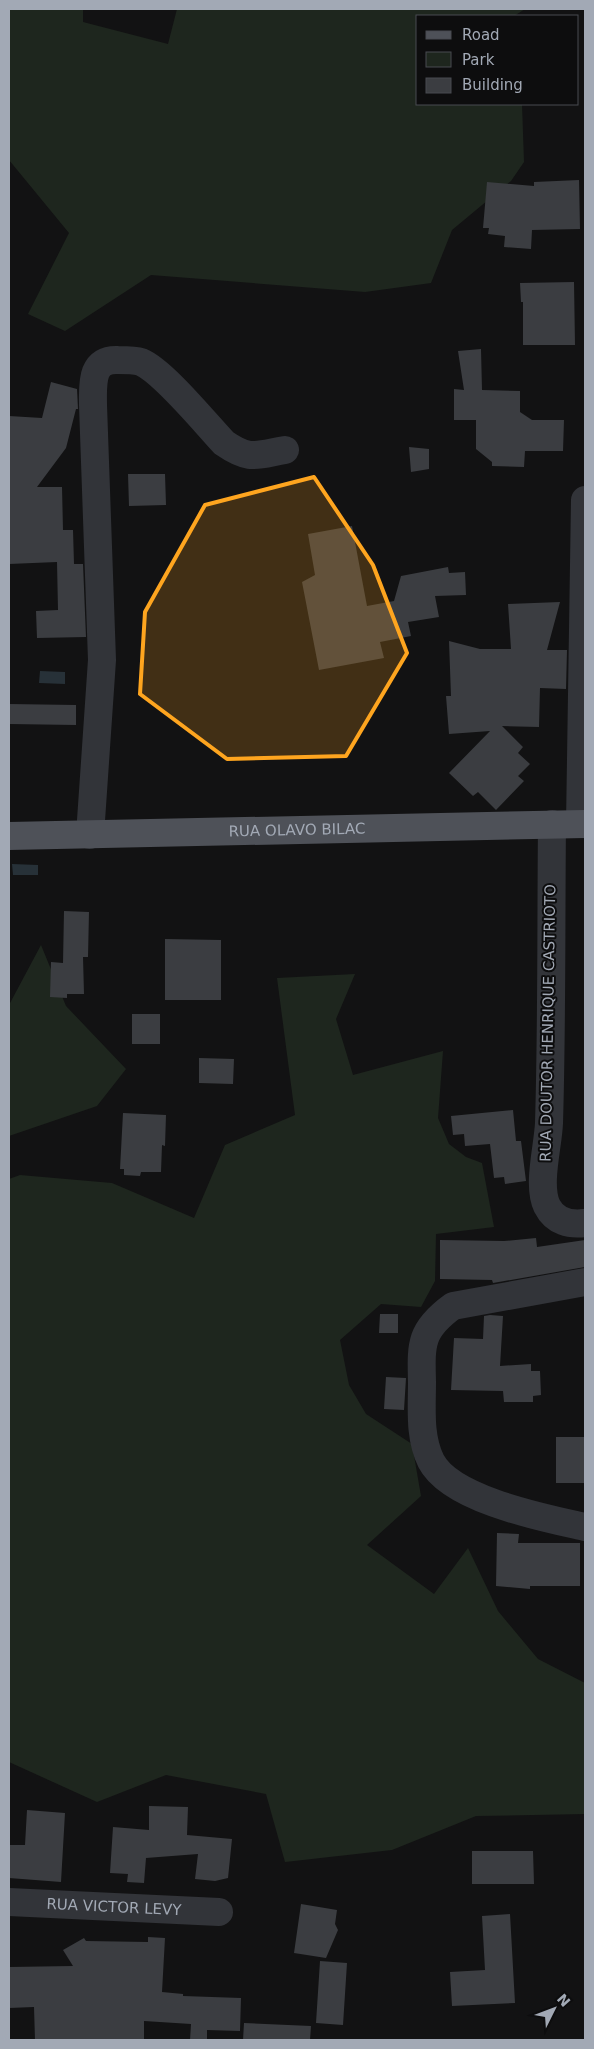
<svg xmlns="http://www.w3.org/2000/svg" width="594" height="2049" font-family="'DejaVu Sans',sans-serif">
  <style>
    .green { fill: #1e261e }
    .water { fill: #273138 }
    .building { fill: #3b3d41 }
    .lines { fill: none; stroke-linecap: round; stroke-linejoin: round }
    .minor { stroke: #323439; stroke-width: 28 }
    .major { stroke: #4e5158; stroke-width: 28 }
    .marked { fill: #fea51f; fill-opacity: 0.2; stroke: #fea51f; stroke-width: 4; stroke-linejoin: round }
    .labels { text-anchor: middle; dominant-baseline: central; stroke-width: 4; stroke-linejoin: round; paint-order: stroke }
    .street-label { font-size: 15px; fill: #a2a9b5; stroke: #0d0d0e }
  </style>
  <rect width="100%" height="100%" fill="#121213"/>
  <path class="green" d="M 9,9 L 83,9 L 83,22 L 168,44 L 177,9 L 525,9 L 514,16 L 418,16 L 418,104 L 522,104 L 524,162 L 511,181 L 452,230 L 431,283 L 365,292 L 151,275 L 65,331 L 28,314 L 69,233 L 9,160 Z
    M 41,945 L 66,1006 L 126,1069 L 97,1106 L 9,1136 L 9,1005 Z
    M 355,974 L 336,1019 L 353,1075 L 443,1051 L 438,1118 L 449,1144 L 466,1157 L 482,1163 L 494,1227 L 436,1234 L 435,1281 L 421,1307 L 381,1304 L 340,1340 L 349,1385 L 366,1414 L 412,1444 L 421,1496 L 367,1545 L 434,1594 L 468,1548 L 498,1611 L 538,1659 L 585,1683 L 585,1814 L 476,1816 L 392,1850 L 285,1862 L 266,1794 L 166,1775 L 97,1802 L 9,1762 L 9,1179 L 20,1175 L 112,1183 L 194,1218 L 225,1145 L 295,1115 L 277,978 Z"/>
  <path class="water" d="M 40,671 L 65,672 L 65,684 L 39,683 Z
    M 12,864 L 38,865 L 38,875 L 13,875 Z"/>
  <path class="building" d="M 579,180 L 580,229 L 532,230 L 531,249 L 504,247 L 505,236 L 488,234 L 489,228 L 483,228 L 487,182 L 534,186 L 534,182 Z
    M 574,282 L 575,345 L 523,345 L 523,302 L 521,302 L 520,283 Z
    M 481,349 L 482,390 L 520,391 L 520,412 L 532,420 L 564,420 L 563,451 L 525,451 L 524,467 L 492,466 L 492,462 L 476,449 L 476,420 L 454,420 L 454,389 L 464,390 L 458,351 Z
    M 51,382 L 77,389 L 78,409 L 76,409 L 66,448 L 37,487 L 62,487 L 63,530 L 73,530 L 74,564 L 83,564 L 86,637 L 37,638 L 36,611 L 58,610 L 57,562 L 9,564 L 9,416 L 42,418 Z
    M 409,447 L 429,449 L 429,469 L 411,472 Z
    M 128,474 L 165,474 L 166,505 L 129,506 Z
    M 352,526 L 367,606 L 394,601 L 401,576 L 448,567 L 449,573 L 465,572 L 466,595 L 435,596 L 439,617 L 408,622 L 411,636 L 380,642 L 384,658 L 319,670 L 302,582 L 315,575 L 308,534 Z
    M 560,602 L 547,650 L 567,650 L 566,689 L 540,688 L 539,727 L 502,726 L 523,747 L 518,753 L 530,764 L 518,776 L 524,781 L 496,810 L 478,792 L 473,796 L 449,773 L 490,731 L 449,734 L 446,696 L 451,696 L 449,641 L 480,649 L 511,649 L 508,604 Z
    M 9,704 L 76,705 L 76,725 L 9,724 Z
    M 64,911 L 89,912 L 88,957 L 83,957 L 84,994 L 67,994 L 67,998 L 50,997 L 51,962 L 63,963 Z
    M 165,939 L 221,940 L 221,1000 L 165,1000 Z
    M 132,1014 L 160,1014 L 160,1044 L 132,1044 Z
    M 199,1058 L 234,1059 L 233,1084 L 199,1083 Z
    M 513,1110 L 516,1141 L 521,1141 L 526,1181 L 505,1184 L 504,1177 L 494,1178 L 490,1144 L 465,1146 L 464,1134 L 453,1135 L 451,1116 Z
    M 123,1113 L 166,1115 L 165,1146 L 162,1145 L 161,1172 L 141,1172 L 140,1176 L 124,1175 L 124,1169 L 120,1169 Z
    M 536,1238 L 537,1247 L 585,1240 L 585,1267 L 493,1283 L 492,1280 L 440,1279 L 440,1240 L 504,1241 Z
    M 380,1314 L 398,1314 L 398,1333 L 379,1333 Z
    M 490,1315 L 503,1316 L 500,1366 L 531,1364 L 531,1371 L 540,1371 L 541,1395 L 533,1396 L 533,1402 L 504,1402 L 503,1391 L 451,1390 L 454,1338 L 483,1339 L 484,1316 Z
    M 386,1377 L 406,1378 L 404,1410 L 384,1409 Z
    M 556,1437 L 585,1437 L 585,1483 L 556,1483 Z
    M 497,1533 L 519,1534 L 518,1543 L 580,1543 L 580,1586 L 530,1586 L 530,1589 L 496,1586 Z
    M 149,1806 L 188,1807 L 187,1835 L 232,1839 L 228,1878 L 215,1881 L 195,1879 L 198,1854 L 146,1858 L 144,1883 L 127,1882 L 128,1874 L 110,1873 L 113,1827 L 149,1830 Z
    M 27,1810 L 65,1813 L 61,1882 L 9,1878 L 9,1845 L 25,1845 Z
    M 472,1851 L 533,1851 L 534,1884 L 472,1884 Z
    M 301,1904 L 337,1910 L 335,1924 L 338,1930 L 326,1958 L 294,1953 Z
    M 510,1914 L 515,2003 L 452,2006 L 450,1972 L 485,1970 L 482,1916 Z
    M 148,1937 L 165,1938 L 162,1992 L 183,1994 L 183,1996 L 241,1998 L 240,2031 L 207,2030 L 207,2040 L 190,2040 L 191,2024 L 144,2021 L 144,2040 L 35,2040 L 34,2007 L 9,2008 L 9,1967 L 73,1966 L 63,1950 L 84,1938 L 86,1941 L 148,1942 Z
    M 320,1961 L 347,1963 L 343,2025 L 316,2023 Z
    M 244,2023 L 311,2026 L 310,2040 L 243,2040 Z"/>
  <g class="lines">
    <g class="minor">
      <path d="M 552,824 C 551,924 552,1024 549,1123 C 548,1147 537,1185 547,1206 C 555,1222 570,1225 585,1223"/>
      <path d="M 580,824 L 585,500"/>
      <path d="M 90,835 L 102,660 L 93,405 C 93,385 90,359 118,360 C 126,360 135,360 141,362 C 163,371 206,424 224,443 C 250,461 256,455 285,450"/>
      <path d="M 585,1282 L 453,1306 C 420,1330 421,1344 422,1382 C 422,1408 419,1437 431,1461 C 451,1500 545,1518 585,1527"/>
      <path id="s1" d="M 9,1902 L 219,1912"/>
    </g>
    <path class="major" id="s2" d="M 9,836 L 585,824"/>
  </g>
  <path class="marked" d="M 314,477 L 373,565 L 407,653 L 346,756 L 227,759 L 140,694 L 145,612 L 205,505 Z"/>
  <g class="labels">
    <g class="street-label">
      <text stroke="none"><textPath href="#s2" startOffset="288">RUA OLAVO BILAC</textPath></text>
      <text transform="translate(548 1023) rotate(-89)">RUA DOUTOR HENRIQUE CASTRIOTO</text>
      <text stroke="none"><textPath href="#s1" startOffset="105">RUA VICTOR LEVY</textPath></text>
    </g>
  </g>
  <rect width="594" height="2049" fill="none" stroke="#a2a9b5" stroke-width="20"/>
  <rect x="416" y="15" width="162" height="90" fill="#0d0d0e" stroke="#494b51"/>
  <rect x="426" y="31" width="25" height="8" fill="#4e5158" stroke="#494b51"/>
  <text x="462" y="40" font-size="15" fill="#a2a9b5">Road</text>
  <rect x="426" y="52" width="25" height="15" fill="#1e261e" stroke="#494b51"/>
  <text x="462" y="65" font-size="15" fill="#a2a9b5">Park</text>
  <rect x="426" y="78" width="25" height="15" fill="#3b3d41" stroke="#494b51"/>
  <text x="462" y="90" font-size="15" fill="#a2a9b5">Building</text>
  <g transform="translate(554 2009) rotate(48)" stroke="#0d0d0e" stroke-width="4" paint-order="stroke">
  <path d="M0-4L9 19L0 12L-9 19Z" fill="#a2a9b5"/>
  <text y="-8" font-size="14" font-weight="bold" text-anchor="middle" fill="#a2a9b5">N</text>
  </g>
</svg>
